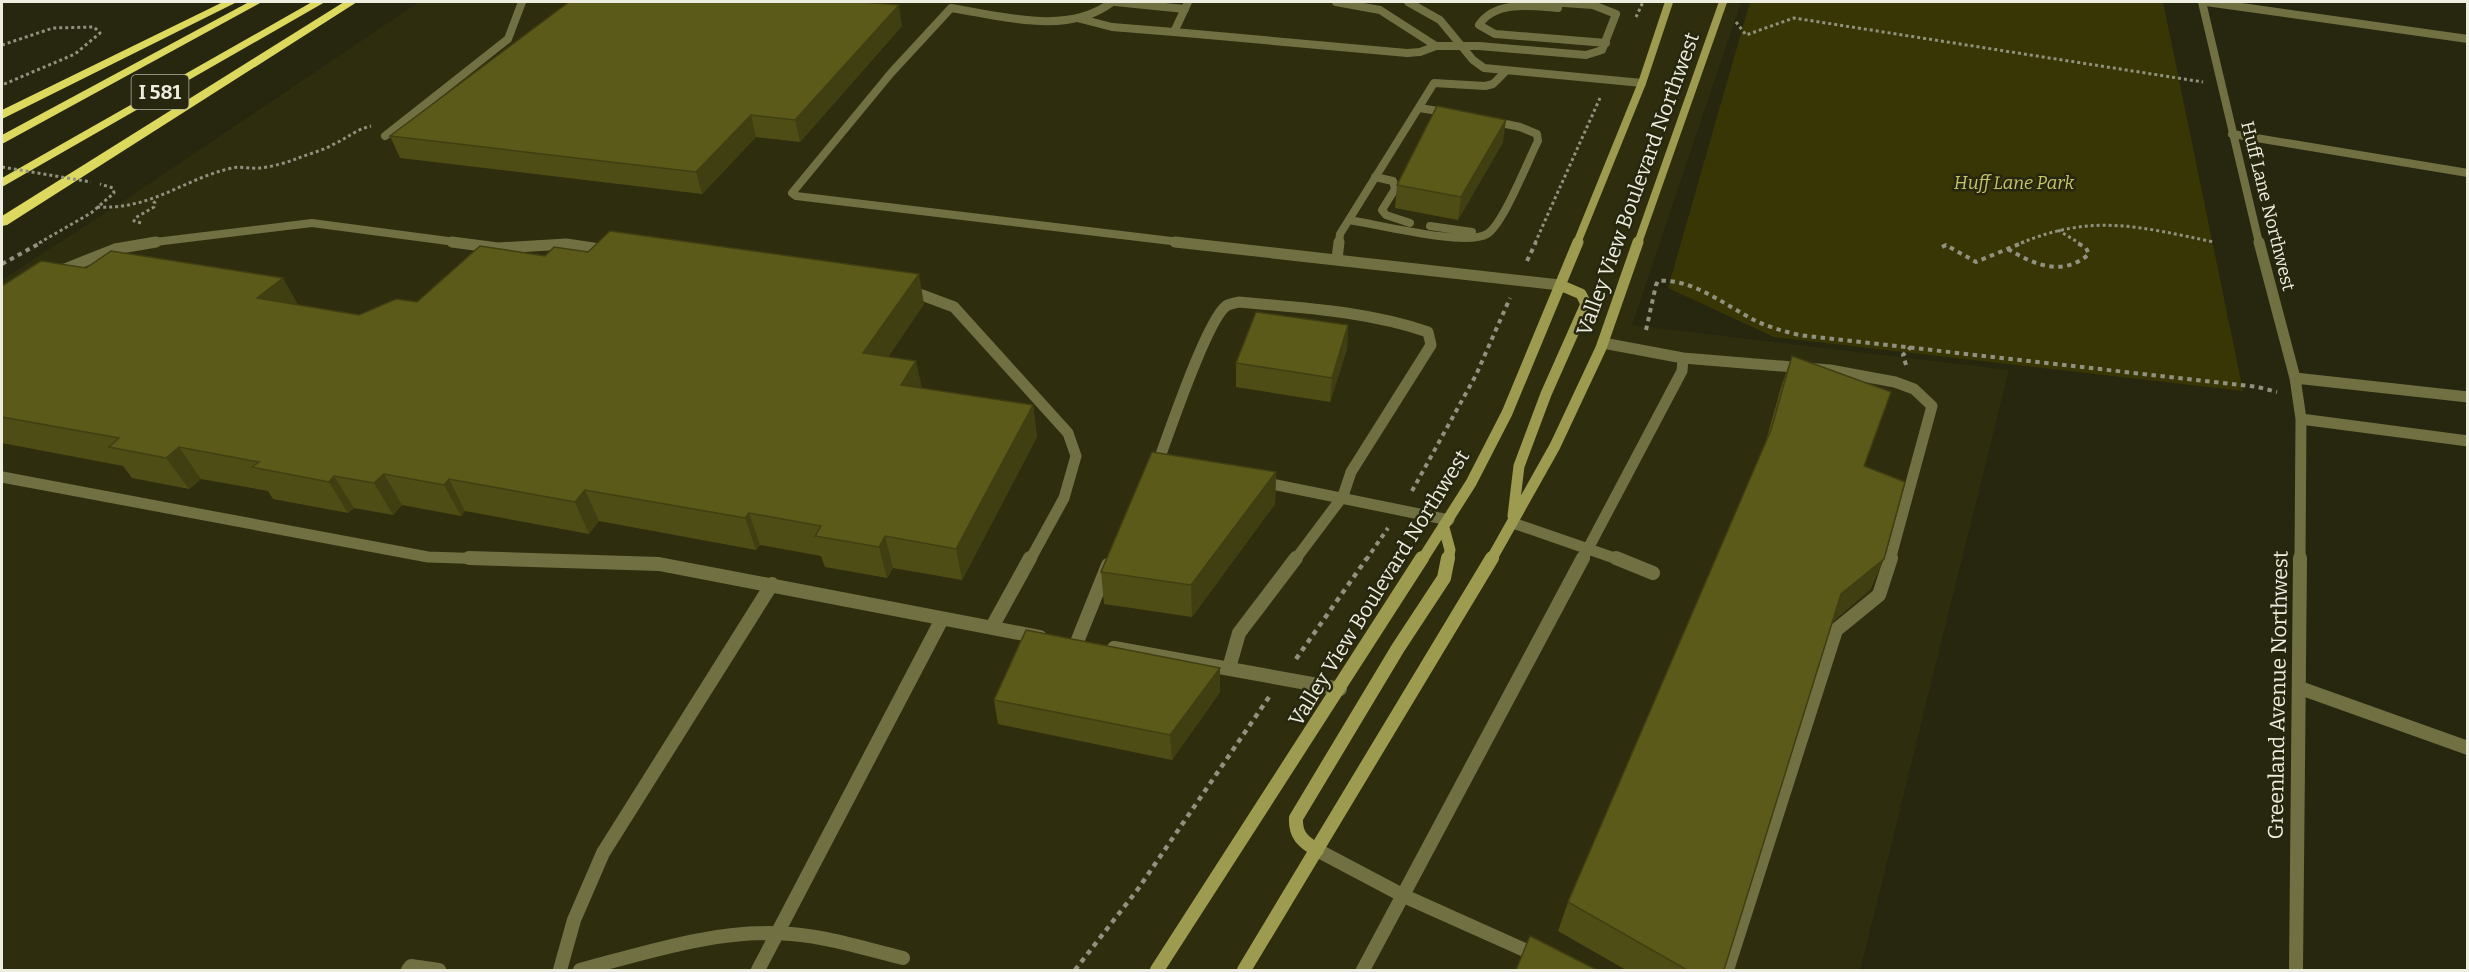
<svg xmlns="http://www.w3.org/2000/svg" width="2469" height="972" font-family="Bitter,serif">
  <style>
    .built { fill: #2e2d0e }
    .green { fill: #383605 }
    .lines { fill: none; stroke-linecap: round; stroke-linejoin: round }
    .path-far2 { stroke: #90917e; stroke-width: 3; stroke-dasharray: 3 3; stroke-linecap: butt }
    .path-far1 { stroke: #90917e; stroke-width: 4; stroke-dasharray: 4.5 4.5; stroke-linecap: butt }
    .path { stroke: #90917e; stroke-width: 4.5; stroke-dasharray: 5 5; stroke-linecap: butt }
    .service-far2 { stroke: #717043; stroke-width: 8 }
    .service-far1 { stroke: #717043; stroke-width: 11 }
    .service { stroke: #717043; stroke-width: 14 }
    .minor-far2 { stroke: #717043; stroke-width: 8 }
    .minor-far1 { stroke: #717043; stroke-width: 11 }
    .minor { stroke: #717043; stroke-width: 14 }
    .secondary-far2 { stroke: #9d9b4f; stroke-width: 8 }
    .secondary-far1 { stroke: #9d9b4f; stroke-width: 11 }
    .secondary { stroke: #9d9b4f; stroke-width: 14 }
    .motorway { fill: #ddd95e; fill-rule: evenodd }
    .path-bridge { stroke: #90917e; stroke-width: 3; stroke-dasharray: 3 3; stroke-linecap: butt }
    .wall { fill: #4f4d16 }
    .shaded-wall { fill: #403f12 }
    .building { fill: #5c5a19; stroke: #403f12; stroke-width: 1.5 }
    .labels { text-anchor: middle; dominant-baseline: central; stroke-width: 5; stroke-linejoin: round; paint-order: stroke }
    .far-park-label { font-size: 18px; font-style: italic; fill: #c7c469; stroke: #272710 }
    .far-street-label { font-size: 18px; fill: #edeedf; stroke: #272710 }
    .shield { fill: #272710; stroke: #b2b2a1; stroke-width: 1.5 }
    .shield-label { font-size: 20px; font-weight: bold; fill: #edeedf }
    .street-label { font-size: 21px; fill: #edeedf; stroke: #272710 }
  </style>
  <rect width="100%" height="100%" fill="#272710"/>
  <path class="built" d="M 419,2 L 1741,2 L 1632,325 L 2009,370 L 1860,970 L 2,970 L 2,280 L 134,194 Z"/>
  <path class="green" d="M 1750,2 L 2163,2 L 2243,391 L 1774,337 L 1668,288 Z"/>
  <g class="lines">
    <path class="path-far2" d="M 1636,17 L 1643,2
      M 1736,22 L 1746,35 L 1794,18 L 2203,82
      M 2,45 L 53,28 L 94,27 L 100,33 L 75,54 L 2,85
      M 97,207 C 152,210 183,179 232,168 C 241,166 251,169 260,168 C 271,167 285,163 296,159 C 308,154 322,151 334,144 C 347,138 357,129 371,126
      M 141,223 L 134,221 L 135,218 L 154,207 L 155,203 L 152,200
      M 2058,230 L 2079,243
      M 39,243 L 91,213 L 114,193 L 113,188 L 100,184
      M 1535,243 L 1600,98
      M 2021,243 C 2094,213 2140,227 2214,242"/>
    <path class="path-far1" d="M 1942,247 L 1946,245 L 1976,262 L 2024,242
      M 2008,249 C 2034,265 2063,277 2089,254 L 2086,248 L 2076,242
      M 1527,261 L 1536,242
      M 2,264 L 42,242
      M 1646,330 L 1656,285 L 1658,281 C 1692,278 1725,305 1754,320 C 1768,327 1783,331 1799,335 L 2258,387 L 2277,392
      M 1906,365 L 1903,355 L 1911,347
      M 1412,491 L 1476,375 L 1510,298
      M 1366,560 L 1388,528"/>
    <path class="path" d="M 1296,659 L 1367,558
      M 1075,970 L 1138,889 L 1269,697"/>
    <path class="service-far2" d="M 1112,2 C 1068,36 1002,16 951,8 L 891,73 L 792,193 L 796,196 L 1188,243
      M 1115,2 L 1185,9
      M 1336,2 L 1380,10 L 1436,46 L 1479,46 L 1586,55 L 1602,50 L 1616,14 L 1593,5 L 1550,2
      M 1408,2 L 1440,20 L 1473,60 L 1484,68 L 1642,83
      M 1558,8 C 1532,6 1495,0 1479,25 L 1495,34 L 1606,43
      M 1081,19 L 1112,27 L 1174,32 L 1188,2
      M 1174,32 L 1407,53 L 1420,52 L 1436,46
      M 1419,108 L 1451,113
      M 385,136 L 508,39 L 522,2
      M 1375,177 L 1393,181 L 1395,189 L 1382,210 L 1386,215 L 1410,223
      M 1349,220 C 1376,224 1466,247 1487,234 C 1503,225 1528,160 1538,141 L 1537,134 L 1520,127 L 1492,121
      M 1430,226 L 1472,232
      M 147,243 L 312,223 L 463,243
      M 1339,243 L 1340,234 L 1434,83 L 1485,86 L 1493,84 L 1505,72"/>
    <path class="service-far1" d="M 452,242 L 498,248 L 566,244 L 607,250
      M 1175,242 L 1560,285
      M 1337,259 L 1339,242
      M 57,272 L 115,249 L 156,242
      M 906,293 L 922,295 L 954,307 L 1068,433 L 1076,456 L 1064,498 L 1030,560
      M 1683,358 L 1830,370 L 1895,382 L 1914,389 L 1932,406 L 1890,560
      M 1159,466 L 1157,465 C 1168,436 1206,322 1226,306 C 1229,304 1235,303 1239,302 C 1303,308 1367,311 1428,332 L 1431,345 L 1351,472 L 1343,496 L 1295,560
      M 2,477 L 428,557 L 518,560
      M 1262,482 L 1449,520
      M 1513,523 L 1620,560
      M 1582,560 L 1682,371 L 1683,358 L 1603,343"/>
    <path class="service" d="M 469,558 L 659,564 L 1040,637
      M 1616,558 L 1653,573
      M 992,627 L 1030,558
      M 1077,642 L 1108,565
      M 1114,648 L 1340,689
      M 1229,668 L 1239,633 L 1296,558
      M 1317,850 L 1404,896 L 1538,956
      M 408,970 L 411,966 L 439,970
      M 560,970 L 574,920 L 603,853 L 772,584
      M 580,970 C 648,952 720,928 791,934 C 829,937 866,949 903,958
      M 758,970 L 942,619
      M 1363,970 L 1583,558
      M 1727,970 L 1836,630 L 1879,595 L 1891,558"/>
    <path class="minor-far2" d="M 2202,2 L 2259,243
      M 2206,2 L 2468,39
      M 2232,134 L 2468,173"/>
    <path class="minor-far1" d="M 2259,242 L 2295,378 L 2301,419 L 2300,560
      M 2295,378 L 2468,397
      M 2301,419 L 2468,441"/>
    <path class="minor" d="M 2300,688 L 2468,748
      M 2296,970 L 2300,558"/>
    <path class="secondary-far2" d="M 1577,243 L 1642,83 L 1669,2
      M 1638,243 L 1723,2"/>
    <path class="secondary-far1" d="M 1513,516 L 1519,466 L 1546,394 L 1586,304 L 1581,294 L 1560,285
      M 1444,528 L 1450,550 L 1448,560
      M 1422,560 L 1471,483 L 1507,413 L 1578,242
      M 1491,560 L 1555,446 L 1601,348 L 1638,242"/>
    <path class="secondary" d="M 1317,850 C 1303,842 1295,835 1296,818 L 1398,648 L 1444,578 L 1448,558
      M 1157,970 L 1422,558
      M 1244,970 L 1492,558"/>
    <path class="motorway" d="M 223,2 L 237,2 L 2,119 L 2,110 Z
      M 249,2 L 262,2 L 2,144 L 2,135 Z
      M 312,2 L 325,2 L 2,187 L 2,178 Z
      M 344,2 L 357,2 L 7,225 L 2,226 L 2,216 Z"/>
    <path class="path-bridge" d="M 2,167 L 91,182"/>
  </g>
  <path class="wall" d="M 882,4 L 902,26 L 800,142 L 756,137 L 702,194 L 400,158 L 390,136 Z
    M 1503,142 L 1458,220 L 1395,208 L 1397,185 Z
    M 545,256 L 924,304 L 888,357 L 922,388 L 1033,405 L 1037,437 L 962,580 L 893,568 L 887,578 L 825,567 L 821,556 L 760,545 L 756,550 L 599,521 L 589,534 L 465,511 L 461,516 L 402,505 L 393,515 L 354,508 L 348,513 L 273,499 L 268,491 L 201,479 L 189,489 L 132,478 L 123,466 L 2,443 L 2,286 L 298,305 L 359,315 L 417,302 Z
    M 1348,325 L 1347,349 L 1330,402 L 1236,387 L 1236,363 Z
    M 1792,356 L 1864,466 L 1884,559 L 1870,590 L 1833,621 L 1724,970 L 1626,970 L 1558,931 L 1568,902 L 1765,444 L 1781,387 Z
    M 1276,472 L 1275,504 L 1192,617 L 1104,604 L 1101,572 Z
    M 1220,668 L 1220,692 L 1172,760 L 998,724 L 994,700 Z"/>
  <path class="shaded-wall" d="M 862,2 L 885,2 L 865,22 Z
    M 899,5 L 902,26 L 800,142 L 795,120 Z
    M 751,115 L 756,137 L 702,194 L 696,172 Z
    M 1506,120 L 1503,142 L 1458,220 L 1461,197 Z
    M 919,274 L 924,304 L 870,384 L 863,353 Z
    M 283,278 L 300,308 L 257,298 Z
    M 1348,325 L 1347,349 L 1330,402 L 1332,378 Z
    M 916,361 L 923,392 L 901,385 Z
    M 1033,405 L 1037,437 L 962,580 L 956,549 Z
    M 179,447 L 201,479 L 189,489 L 166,458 Z
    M 1276,472 L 1275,504 L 1192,617 L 1191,585 Z
    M 384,474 L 402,505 L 393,515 L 374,483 Z
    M 334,476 L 354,508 L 348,513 L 329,482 Z
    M 449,479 L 465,511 L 461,516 L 444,485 Z
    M 585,490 L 599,521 L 589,534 L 575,502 Z
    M 749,513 L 760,545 L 756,550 L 745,518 Z
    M 885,536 L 893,568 L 887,578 L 879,547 Z
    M 1884,559 L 1870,590 L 1827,625 L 1841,594 Z
    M 1220,668 L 1220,692 L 1172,760 L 1170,735 Z"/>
  <path class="building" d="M 569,2 L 862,2 L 899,5 L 795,120 L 751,115 L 696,172 L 390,136 Z
    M 1437,106 L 1506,120 L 1461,197 L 1397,185 Z
    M 610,231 L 919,274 L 863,353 L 916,361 L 901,385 L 1033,405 L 956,549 L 885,536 L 879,547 L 815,536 L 821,526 L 749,513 L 745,518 L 585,490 L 575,502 L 449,479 L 444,485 L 384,474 L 374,483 L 334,476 L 329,482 L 252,467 L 259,462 L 179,447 L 166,458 L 109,447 L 119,438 L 2,417 L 2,286 L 41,261 L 86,268 L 111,251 L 283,278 L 257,298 L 359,315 L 396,299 L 417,302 L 480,246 L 545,256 L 554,247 L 588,252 Z
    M 1256,312 L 1348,325 L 1332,378 L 1236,363 Z
    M 1792,356 L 1891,392 L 1864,466 L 1905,482 L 1884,559 L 1841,594 L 1724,970 L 1687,970 L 1568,902 L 1771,430 Z
    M 1152,452 L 1276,472 L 1191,585 L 1101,572 Z
    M 1026,630 L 1220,668 L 1170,735 L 994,700 Z
    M 1530,936 L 1597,970 L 1516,970 Z"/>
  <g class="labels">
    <g class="far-park-label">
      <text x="2014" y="183">Huff Lane Park</text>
    </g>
    <g class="far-street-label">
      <text transform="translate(2268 206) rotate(76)">Huff Lane Northwest</text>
    </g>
    <rect class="shield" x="131.5" y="75" width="57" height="34" rx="4.5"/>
    <g class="shield-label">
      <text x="160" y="92">I 581</text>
    </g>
    <g class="street-label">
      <text transform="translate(1638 184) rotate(-70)">Valley View Boulevard Northwest</text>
      <text transform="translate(1379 588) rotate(-58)">Valley View Boulevard Northwest</text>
      <text transform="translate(2278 695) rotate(-89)">Greenland Avenue Northwest</text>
    </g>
  </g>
  <rect width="2469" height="972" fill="none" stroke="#edeedf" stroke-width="6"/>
</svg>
